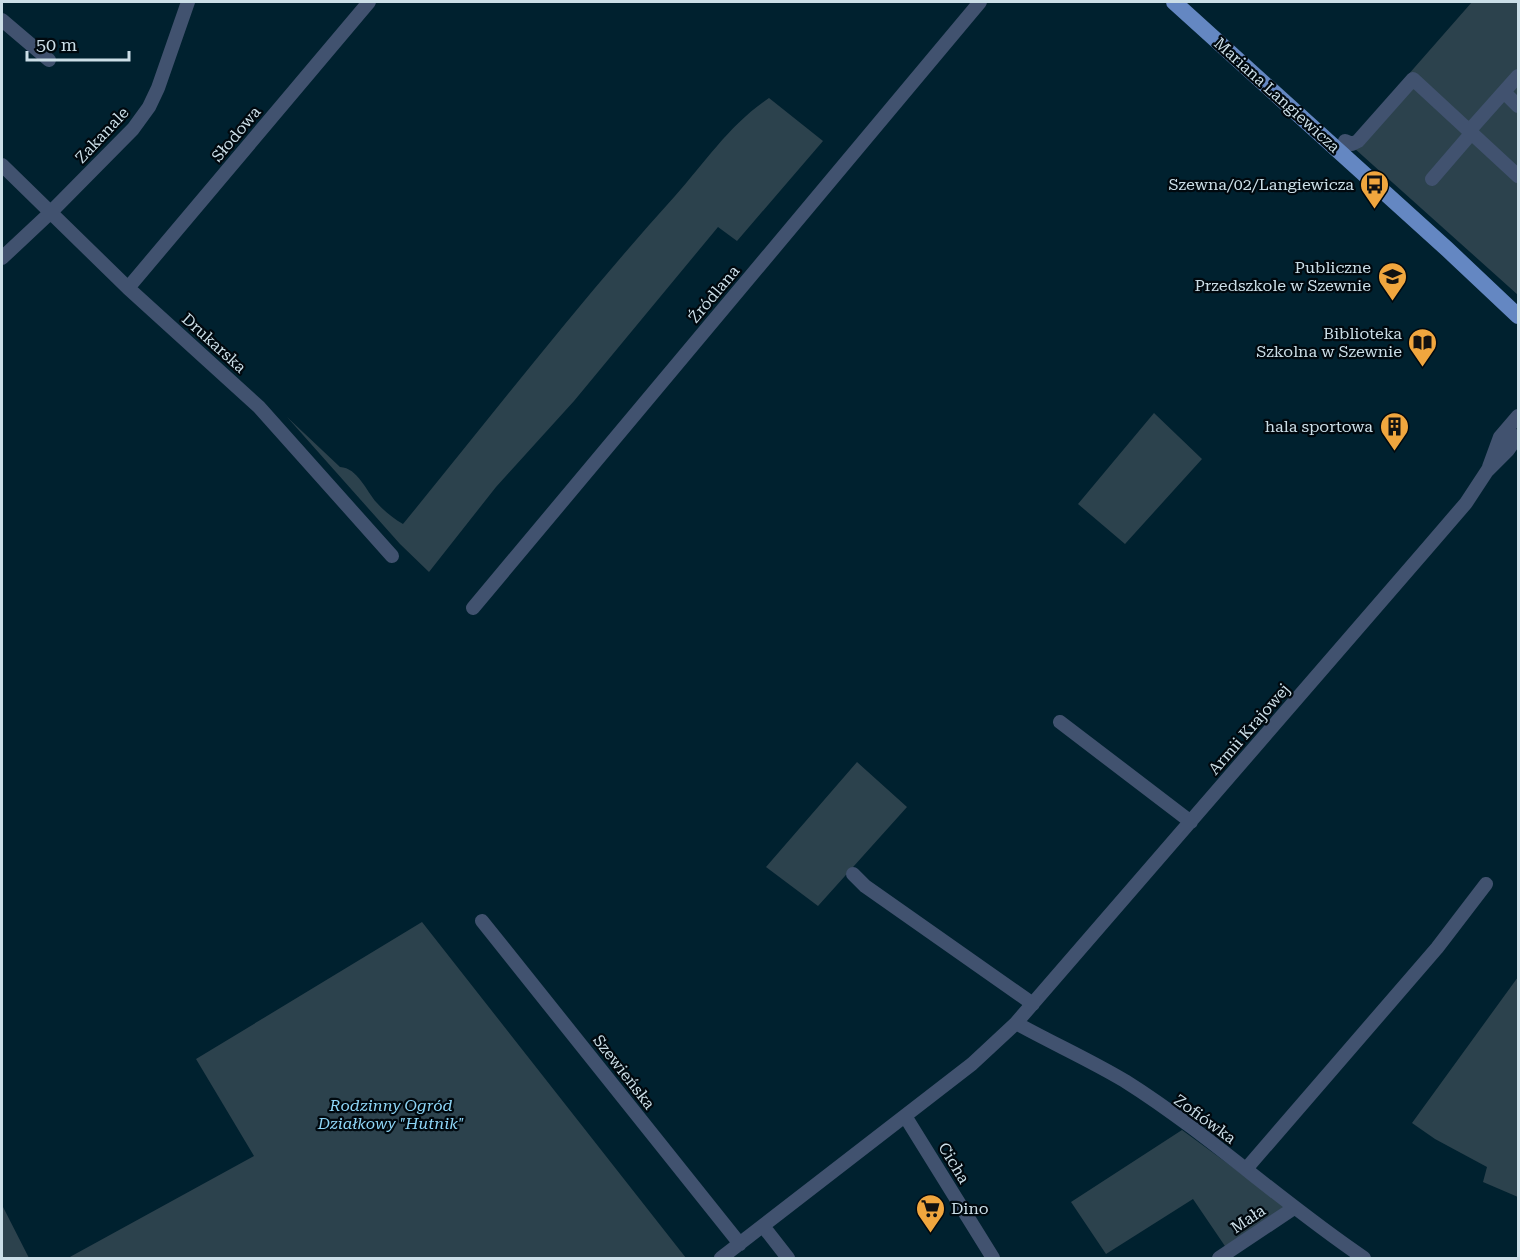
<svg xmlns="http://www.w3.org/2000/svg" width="1520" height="1260" font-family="'Roboto Serif',serif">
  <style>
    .green { fill: #2c424d }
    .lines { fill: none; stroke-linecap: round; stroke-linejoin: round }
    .minor { stroke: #41526f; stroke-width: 14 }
    .major { stroke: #6487c2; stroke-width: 16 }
    .labels { text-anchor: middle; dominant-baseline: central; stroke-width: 4.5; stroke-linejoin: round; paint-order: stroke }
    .street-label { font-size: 16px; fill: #cbdee7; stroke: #00090f }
    .poi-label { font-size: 16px; fill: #cbdee7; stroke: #00090f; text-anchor: end }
    .park-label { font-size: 16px; font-style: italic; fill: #8ed6f7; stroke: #00090f }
  </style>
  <rect width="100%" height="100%" fill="#00212f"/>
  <path class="green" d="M 1472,2 L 1518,2 L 1518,295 L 1354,148 L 1350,141 Z
    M 769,98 L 823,141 L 737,241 L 718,227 L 574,401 L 496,487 L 429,572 L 400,544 L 287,417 L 340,467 C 358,468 366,491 377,503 C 384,511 394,519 403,524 C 493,414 580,301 675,196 C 706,161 730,124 769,98 Z
    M 1154,413 L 1202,459 L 1125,544 L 1078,504 Z
    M 857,762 L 907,807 L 818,906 L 766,867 Z
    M 422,922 L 686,1258 L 68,1258 L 254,1156 L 196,1059 Z
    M 1518,977 L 1518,1197 L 1483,1182 L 1487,1167 L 1435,1139 L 1412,1123 Z
    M 1182,1130 L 1287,1207 L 1229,1252 L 1193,1199 L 1106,1254 L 1071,1202 Z
    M 2,1205 L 29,1258 L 2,1258 Z"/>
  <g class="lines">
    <path class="minor" d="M 2,20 L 49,60
      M 1504,92 L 1518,106
      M 1345,141 L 1352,144 L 1358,141 L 1413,79 L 1518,176
      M 2,165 L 128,288 L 259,407 L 392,556
      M 1432,179 L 1469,136 L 1469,131 L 1518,76
      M 2,258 L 50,213 L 133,129 L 149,107 L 158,88 L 188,2
      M 128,288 L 369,2
      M 1489,467 L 1500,437 L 1518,416
      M 473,608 L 980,2
      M 1060,722 L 1191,822
      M 853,874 L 865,886 L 1033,1004
      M 482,921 L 740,1244
      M 1016,1023 C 1052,1043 1090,1060 1125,1081 C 1209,1134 1282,1203 1364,1258
      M 905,1116 L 993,1258
      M 1246,1169 L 1437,948 L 1486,884
      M 763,1226 L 788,1258
      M 721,1258 L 972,1064 L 1016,1023 L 1429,546 L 1466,503 L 1487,471 L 1508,450 L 1518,436
      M 1219,1258 L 1294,1208"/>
    <path class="major" d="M 1174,2 L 1447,249 L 1518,316"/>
  </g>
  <defs>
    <symbol id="bus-pin" viewBox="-11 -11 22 30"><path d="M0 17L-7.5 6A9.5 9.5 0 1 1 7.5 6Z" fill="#f0a63e" stroke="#00090f"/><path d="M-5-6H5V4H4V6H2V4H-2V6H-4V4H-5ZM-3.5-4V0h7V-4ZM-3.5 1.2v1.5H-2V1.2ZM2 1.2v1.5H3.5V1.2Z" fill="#111"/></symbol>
    <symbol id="school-pin" viewBox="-11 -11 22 30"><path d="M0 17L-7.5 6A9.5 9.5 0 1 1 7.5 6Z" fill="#f0a63e" stroke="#00090f"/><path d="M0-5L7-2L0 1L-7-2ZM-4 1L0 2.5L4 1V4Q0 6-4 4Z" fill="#111"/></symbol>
    <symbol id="library-pin" viewBox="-11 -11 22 30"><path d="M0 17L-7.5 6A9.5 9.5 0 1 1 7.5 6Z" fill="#f0a63e" stroke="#00090f"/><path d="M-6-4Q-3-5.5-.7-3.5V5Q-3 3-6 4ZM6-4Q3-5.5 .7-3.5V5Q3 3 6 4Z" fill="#111"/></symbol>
    <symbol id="building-pin" viewBox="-11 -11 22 30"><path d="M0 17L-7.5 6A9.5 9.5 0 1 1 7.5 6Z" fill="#f0a63e" stroke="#00090f"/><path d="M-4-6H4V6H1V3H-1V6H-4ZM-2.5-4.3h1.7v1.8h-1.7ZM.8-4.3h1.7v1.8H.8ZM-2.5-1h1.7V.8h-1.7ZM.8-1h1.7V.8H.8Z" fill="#111"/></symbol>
    <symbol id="supermarket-pin" viewBox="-11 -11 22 30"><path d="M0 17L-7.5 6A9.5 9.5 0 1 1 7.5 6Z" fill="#f0a63e" stroke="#00090f"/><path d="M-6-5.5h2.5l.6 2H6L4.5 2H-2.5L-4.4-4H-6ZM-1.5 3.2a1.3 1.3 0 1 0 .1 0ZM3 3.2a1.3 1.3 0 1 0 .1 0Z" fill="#111"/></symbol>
  </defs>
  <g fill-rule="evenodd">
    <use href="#bus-pin" x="1358" y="168" width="33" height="45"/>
    <use href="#school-pin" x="1376" y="260" width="33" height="45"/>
    <use href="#library-pin" x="1406" y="326" width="33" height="45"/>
    <use href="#building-pin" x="1378" y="410" width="33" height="45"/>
    <use href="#supermarket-pin" x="914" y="1192" width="33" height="45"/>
  </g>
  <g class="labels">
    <g class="street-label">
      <text transform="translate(1277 95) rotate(42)">Mariana Langiewicza</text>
      <text transform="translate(236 134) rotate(-50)">Słodowa</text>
      <text transform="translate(102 135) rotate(-47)">Zakanale</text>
      <text transform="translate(714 294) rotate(-50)">Źródlana</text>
      <text transform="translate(214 343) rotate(42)">Drukarska</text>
      <text transform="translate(1249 729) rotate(-49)">Armii Krajowej</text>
      <text transform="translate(624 1072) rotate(52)">Szewieńska</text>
      <text transform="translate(1205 1119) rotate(36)">Zofiówka</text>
      <text transform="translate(954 1163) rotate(59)">Cicha</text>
      <text transform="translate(1248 1219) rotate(-34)">Mała</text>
    </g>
    <g class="poi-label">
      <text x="1354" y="184">Szewna/02/Langiewicza</text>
      <text x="1371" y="267">Publiczne<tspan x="1371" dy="18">Przedszkole w Szewnie</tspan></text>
      <text x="1402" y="333">Biblioteka<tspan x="1402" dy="18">Szkolna w Szewnie</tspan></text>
      <text x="1373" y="426">hala sportowa</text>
      <text x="951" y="1208" text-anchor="start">Dino</text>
    </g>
    <g class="park-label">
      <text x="391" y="1105">Rodzinny Ogród<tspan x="391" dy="18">Działkowy "Hutnik"</tspan></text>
    </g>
  </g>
  <rect width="1520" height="1260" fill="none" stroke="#cbdee7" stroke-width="6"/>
  <path d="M27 51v9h102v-9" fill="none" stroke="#cbdee7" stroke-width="3"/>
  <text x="36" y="51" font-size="18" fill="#cbdee7" stroke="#00090f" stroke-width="4.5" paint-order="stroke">50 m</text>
</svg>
